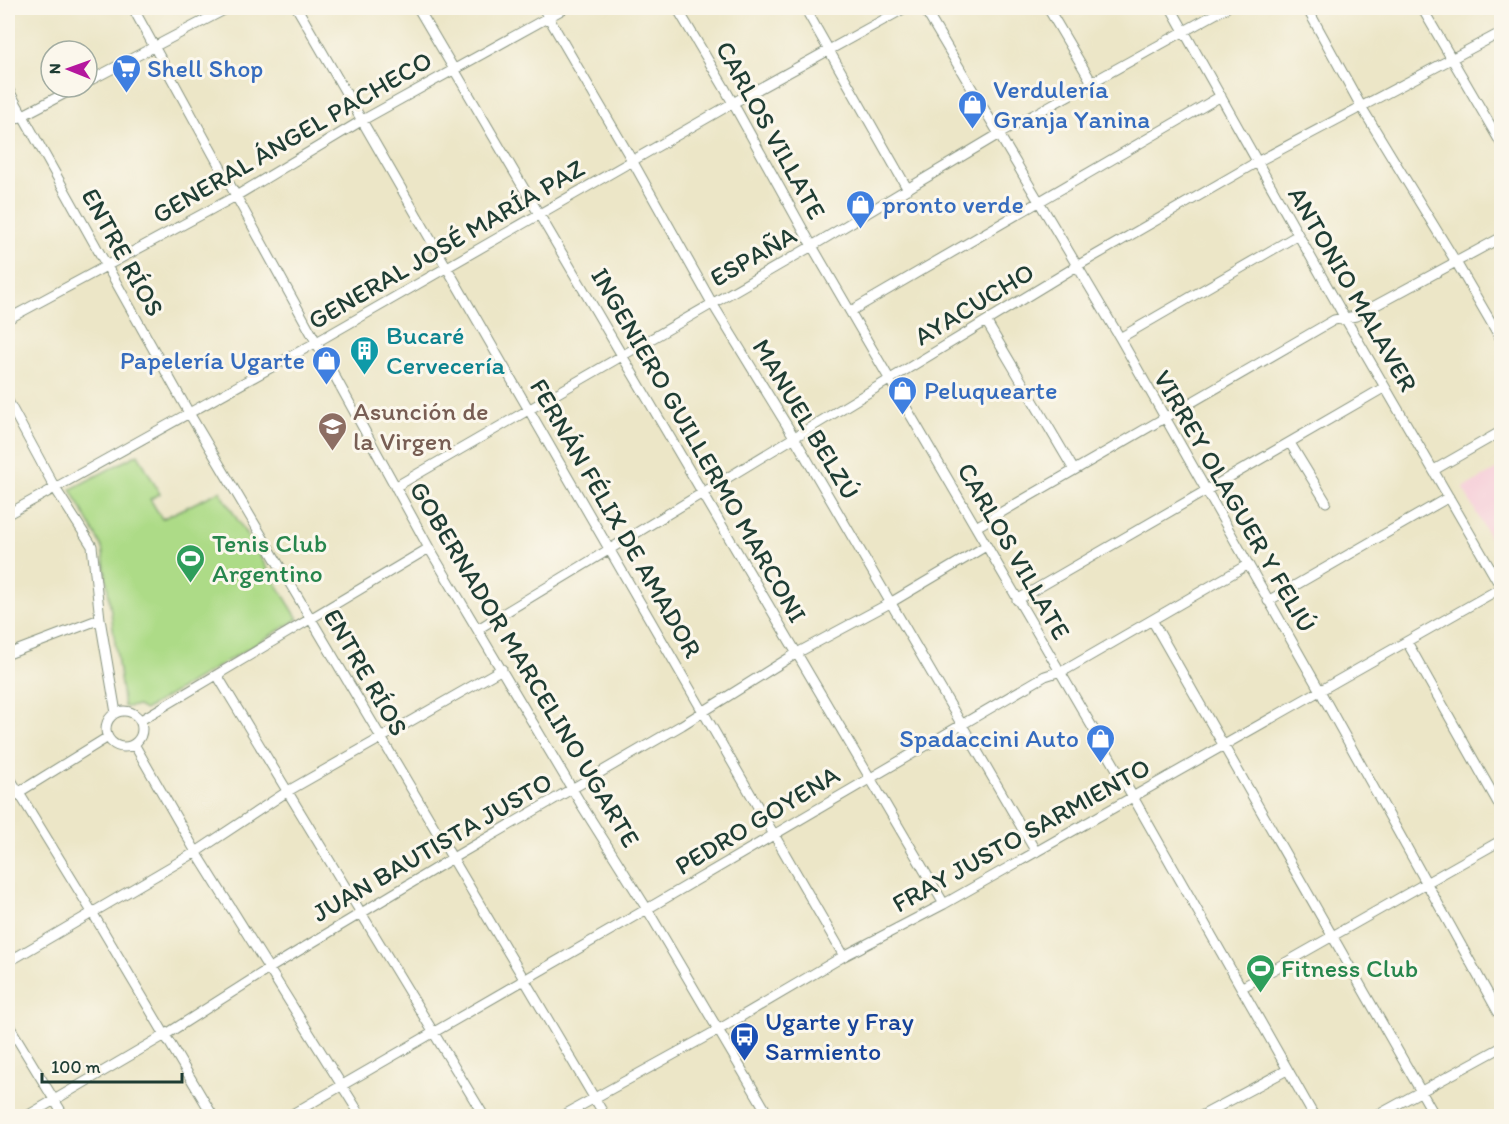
<svg xmlns="http://www.w3.org/2000/svg" width="1509" height="1124" font-family="Itim,sans-serif">
  <style>
    .built { fill: #f6cfd9 }
    .grass { fill: #addb87; stroke: #668c5e; stroke-width: 1.5 }
    .lines { fill: none; stroke-linecap: round; stroke-linejoin: round }
    .minor-casing { stroke: #86927e; stroke-width: 11 }
    .minor { stroke: #fff; stroke-width: 9 }
    .labels { text-anchor: middle; dominant-baseline: central; stroke-width: 6; stroke-linejoin: round; paint-order: stroke }
    .shop-label { font-size: 26px; fill: #366cbe; stroke: #fbf7ec; text-anchor: start }
    .street-label { font-size: 26px; fill: #1f3d34; stroke: #fbf7ec }
    .culture-label { font-size: 26px; fill: #0d838f; stroke: #fbf7ec; text-anchor: start }
    .education-label { font-size: 26px; fill: #785e54; stroke: #fbf7ec; text-anchor: start }
    .leisure-label { font-size: 26px; fill: #27864d; stroke: #fbf7ec; text-anchor: start }
    .transit-label { font-size: 26px; fill: #164399; stroke: #fbf7ec; text-anchor: start }
  </style>
  <rect width="100%" height="100%" fill="#fbf7ec"/>
  <filter id="ink" filterUnits="userSpaceOnUse"><feTurbulence type="fractalNoise" baseFrequency=".0167" numOctaves="2"/><feDisplacementMap in="SourceGraphic" scale="12" xChannelSelector="R" yChannelSelector="G"/><feConvolveMatrix kernelMatrix="1 2 1 2 8 2 1 2 1" color-interpolation-filters="sRGB"/></filter>
  <filter id="wash" filterUnits="userSpaceOnUse"><feTurbulence type="fractalNoise" baseFrequency=".008" numOctaves="4" result="noise"/><feDisplacementMap in="SourceGraphic" scale="24" xChannelSelector="R" yChannelSelector="G"/><feGaussianBlur stdDeviation="1.35" result="paint"/><feColorMatrix in="noise" values="0 0 0 0 0 0 0 0 0 0 0 0 0 0 0 0 0 1.4 0 .05"/><feComposite in="paint" operator="in"/></filter>
  <g filter="url(#wash)">
    <rect width="100%" height="100%" fill="#ece6c7"/>
    <path class="built" d="M 1501,467 L 1501,560 L 1463,488 Z"/>
    <path class="grass" d="M 138,454 L 160,494 L 150,499 L 162,519 L 220,491 L 298,619 L 145,710 L 138,706 L 124,707 L 102,547 L 71,489 Z"/>
  </g>
  <g filter="url(#ink)">
    <g class="lines">
      <defs>
        <path id="minor" d="M 133,8 L 429,548 L 581,804 L 647,909 L 769,1116
          M 297,8 L 844,956
          M 418,8 L 944,904
          M 543,8 L 633,162 L 712,303 L 794,437 L 1036,852
          M 677,8 L 724,87 L 812,246 L 1133,797 L 1314,1116
          M 805,8 L 907,188
          M 924,8 L 1120,338 L 1320,691 L 1502,1019
          M 1048,8 L 1091,81
          M 1171,8 L 1345,318 L 1502,589
          M 1307,8 L 1362,108 L 1456,262 L 1502,341
          M 1422,8 L 1502,145
          M 87,82 L 228,8
          M 8,89 L 189,413 L 605,1116
          M 8,123 L 77,87
          M 851,311 L 1221,96
          M 8,319 L 236,196 L 361,121 L 565,8
          M 986,321 L 1074,470
          M 1120,338 L 1298,235
          M 8,401 L 55,488 L 92,546 L 100,619 L 116,713
          M 1290,443 L 1326,502
          M 1434,470 L 1502,431
          M 395,487 L 812,246 L 999,134 L 1226,8
          M 8,514 L 315,343 L 733,103 L 905,8
          M 976,527 L 1334,320 L 1356,316 L 1502,237
          M 1017,600 L 1385,387
          M 1268,601 L 1449,497
          M 1152,620 L 1435,1116
          M 478,629 L 1077,266 L 1257,162 L 1502,32
          M 1407,642 L 1502,810
          M 8,654 L 100,619
          M 217,675 L 484,1116
          M106 729a18 18 0 1 1 36 0a18 18 0 1 1-36 0Z
          M 141,720 L 429,548
          M 134,744 L 196,852 L 361,1116
          M 8,775 L 92,912 L 213,1116
          M 8,799 L 108,737
          M 8,962 L 196,852 L 288,791 L 502,669
          M 1241,988 L 1502,840
          M 8,1024 L 64,1116
          M 27,1116 L 165,1035 L 270,968 L 451,859 L 682,725 L 797,653 L 890,603 L 986,546
          M 289,1116 L 647,909 L 1045,676 L 1067,669 L 1247,565
          M 562,1116 L 718,1030 L 844,956 L 944,904 L 1501,588
          M 1201,1116 L 1287,1070
          M 1376,1116 L 1502,1047"/>
      </defs>
      <use href="#minor" class="minor-casing"/>
      <use href="#minor" class="minor"/>
    </g>
  </g>
  <defs>
    <symbol id="supermarket-pin" viewBox="-11 -11 22 30"><path d="M0 17L-7.5 6A9.5 9.5 0 1 1 7.5 6Z" fill="#3f7fe0" stroke="#fbf7ec"/><path d="M-6-5.5h2.5l.6 2H6L4.5 2H-2.5L-4.4-4H-6ZM-1.5 3.2a1.3 1.3 0 1 0 .1 0ZM3 3.2a1.3 1.3 0 1 0 .1 0Z" fill="#fff"/></symbol>
    <symbol id="shop-pin" viewBox="-11 -11 22 30"><path d="M0 17L-7.5 6A9.5 9.5 0 1 1 7.5 6Z" fill="#3f7fe0" stroke="#fbf7ec"/><path d="M-5-2.5h2.3a2.7 3.5 0 0 1 5.4 0H5L5.5 6h-11ZM-1.5-2.5h3a1.5 2.3 0 0 0-3 0Z" fill="#fff"/></symbol>
    <symbol id="building-pin" viewBox="-11 -11 22 30"><path d="M0 17L-7.5 6A9.5 9.5 0 1 1 7.5 6Z" fill="#0f9aa8" stroke="#fbf7ec"/><path d="M-4-6H4V6H1V3H-1V6H-4ZM-2.5-4.3h1.7v1.8h-1.7ZM.8-4.3h1.7v1.8H.8ZM-2.5-1h1.7V.8h-1.7ZM.8-1h1.7V.8H.8Z" fill="#fff"/></symbol>
    <symbol id="school-pin" viewBox="-11 -11 22 30"><path d="M0 17L-7.5 6A9.5 9.5 0 1 1 7.5 6Z" fill="#8d6e63" stroke="#fbf7ec"/><path d="M0-5L7-2L0 1L-7-2ZM-4 1L0 2.5L4 1V4Q0 6-4 4Z" fill="#fff"/></symbol>
    <symbol id="stadium-pin" viewBox="-11 -11 22 30"><path d="M0 17L-7.5 6A9.5 9.5 0 1 1 7.5 6Z" fill="#2e9e5b" stroke="#fbf7ec"/><path d="M0-5a6.5 5 0 1 0 0 10a6.5 5 0 1 0 0-10ZM-3.5-1.8h7v3.6h-7Z" fill="#fff"/></symbol>
    <symbol id="bus-pin" viewBox="-11 -11 22 30"><path d="M0 17L-7.5 6A9.5 9.5 0 1 1 7.5 6Z" fill="#1a4fb4" stroke="#fbf7ec"/><path d="M-5-6H5V4H4V6H2V4H-2V6H-4V4H-5ZM-3.5-4V0h7V-4ZM-3.5 1.2v1.5H-2V1.2ZM2 1.2v1.5H3.5V1.2Z" fill="#fff"/></symbol>
  </defs>
  <g fill-rule="evenodd">
    <use href="#supermarket-pin" x="110" y="52" width="33" height="45"/>
    <use href="#shop-pin" x="956" y="88" width="33" height="45"/>
    <use href="#shop-pin" x="844" y="188" width="33" height="45"/>
    <use href="#building-pin" x="348" y="334" width="33" height="45"/>
    <use href="#shop-pin" x="310" y="344" width="33" height="45"/>
    <use href="#shop-pin" x="886" y="374" width="33" height="45"/>
    <use href="#school-pin" x="316" y="410" width="33" height="45"/>
    <use href="#stadium-pin" x="174" y="542" width="33" height="45"/>
    <use href="#shop-pin" x="1084" y="722" width="33" height="45"/>
    <use href="#stadium-pin" x="1244" y="952" width="33" height="45"/>
    <use href="#bus-pin" x="728" y="1020" width="33" height="45"/>
  </g>
  <g class="labels">
    <g class="shop-label">
      <text x="147" y="68">Shell Shop</text>
      <text x="993" y="89">Verdulería<tspan x="993" dy="30">Granja Yanina</tspan></text>
      <text x="882" y="204">pronto verde</text>
      <text x="305" y="360" text-anchor="end">Papelería Ugarte</text>
      <text x="924" y="390">Peluquearte</text>
      <text x="1079" y="738" text-anchor="end">Spadaccini Auto</text>
    </g>
    <g class="street-label">
      <text transform="translate(771 130) rotate(61)">CARLOS VILLATE</text>
      <text transform="translate(292 137) rotate(-30)">GENERAL ÁNGEL PACHECO</text>
      <text transform="translate(446 244) rotate(-30)">GENERAL JOSÉ MARÍA PAZ</text>
      <text transform="translate(123 252) rotate(61)">ENTRE RÍOS</text>
      <text transform="translate(753 256) rotate(-30)">ESPAÑA</text>
      <text transform="translate(1353 289) rotate(60)">ANTONIO MALAVER</text>
      <text transform="translate(974 304) rotate(-31)">AYACUCHO</text>
      <text transform="translate(806 419) rotate(59)">MANUEL BELZÚ</text>
      <text transform="translate(699 445) rotate(60)">INGENIERO GUILLERMO MARCONI</text>
      <text transform="translate(1235 501) rotate(60)">VIRREY OLAGUER Y FELIÚ</text>
      <text transform="translate(616 518) rotate(60)">FERNÁN FÉLIX DE AMADOR</text>
      <text transform="translate(1014 551) rotate(60)">CARLOS VILLATE</text>
      <text transform="translate(525 664) rotate(59)">GOBERNADOR MARCELINO UGARTE</text>
      <text transform="translate(366 672) rotate(60)">ENTRE RÍOS</text>
      <text transform="translate(757 820) rotate(-31)">PEDRO GOYENA</text>
      <text transform="translate(1021 835) rotate(-29)">FRAY JUSTO SARMIENTO</text>
      <text transform="translate(432 847) rotate(-30)">JUAN BAUTISTA JUSTO</text>
    </g>
    <g class="culture-label">
      <text x="386" y="335">Bucaré<tspan x="386" dy="30">Cervecería</tspan></text>
    </g>
    <g class="education-label">
      <text x="353" y="411">Asunción de<tspan x="353" dy="30">la Virgen</tspan></text>
    </g>
    <g class="leisure-label">
      <text x="212" y="543">Tenis Club<tspan x="212" dy="30">Argentino</tspan></text>
      <text x="1281" y="968">Fitness Club</text>
    </g>
    <g class="transit-label">
      <text x="765" y="1021">Ugarte y Fray<tspan x="765" dy="30">Sarmiento</tspan></text>
    </g>
  </g>
  <rect width="1509" height="1124" fill="none" stroke="#fbf7ec" stroke-width="30"/>
  <g transform="translate(69 69) rotate(271)"><circle r="28" fill="#fbf7ec" stroke="#a3ada2" stroke-width="1.5"/>
  <path d="M0-4.5L10 22L0 15L-10 22Z" fill="#b5179e"/>
  <text y="-9" font-size="16" font-weight="bold" text-anchor="middle" fill="#1f3d34">N</text>
  </g>
  <path d="M42 1073v9h140v-9" fill="none" stroke="#1f3d34" stroke-width="3"/>
  <text x="51" y="1073" font-size="18" fill="#1f3d34" stroke="#fbf7ec" stroke-width="4.5" paint-order="stroke">100 m</text>
</svg>
